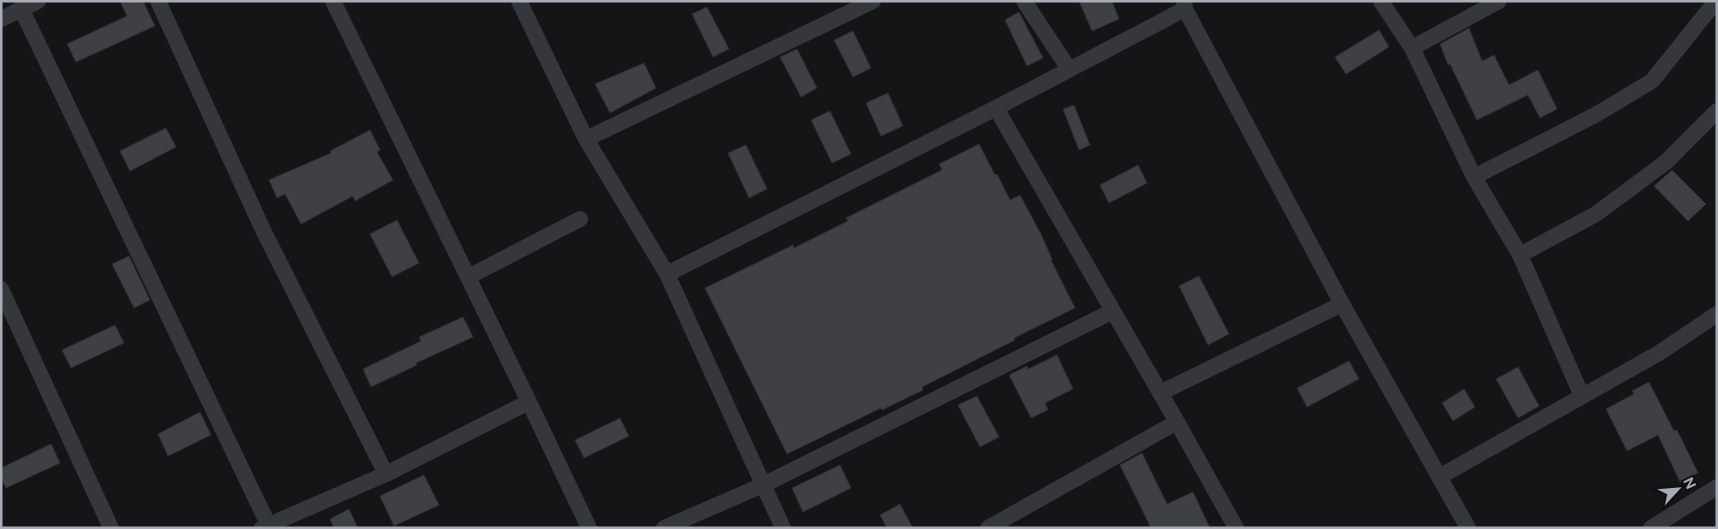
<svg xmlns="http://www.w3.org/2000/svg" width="1718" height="529" font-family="'Public Sans',sans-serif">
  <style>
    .building { fill: #3f4044; stroke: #2f2f33 }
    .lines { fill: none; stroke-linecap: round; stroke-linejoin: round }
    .minor { stroke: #36373c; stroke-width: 16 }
  </style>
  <rect width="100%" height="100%" fill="#151517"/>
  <path class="building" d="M 120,1 L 143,1 L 155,26 L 76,62 L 67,44 L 127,16 Z
    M 1079,1 L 1112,1 L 1119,19 L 1092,31 Z
    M 707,7 L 729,49 L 713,57 L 692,14 Z
    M 1019,12 L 1043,58 L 1027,66 L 1005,20 Z
    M 1469,28 L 1482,61 L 1494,55 L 1509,85 L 1538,70 L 1557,109 L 1540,118 L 1528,95 L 1477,120 L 1450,64 L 1448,65 L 1440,44 Z
    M 1379,30 L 1389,47 L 1346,74 L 1335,57 Z
    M 853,31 L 871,68 L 853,77 L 834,40 Z
    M 797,49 L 817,88 L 801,97 L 780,57 Z
    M 644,63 L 656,88 L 610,113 L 595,84 Z
    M 888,93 L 903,126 L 881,136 L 866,103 Z
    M 1074,105 L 1090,145 L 1079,150 L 1063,109 Z
    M 830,111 L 851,154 L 832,163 L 811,120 Z
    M 166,128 L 176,147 L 130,171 L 120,151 Z
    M 370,130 L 380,150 L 377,152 L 393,180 L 355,201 L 353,196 L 301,224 L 285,194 L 277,198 L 269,180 L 331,153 L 330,151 Z
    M 979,144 L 995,175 L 997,174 L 1010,200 L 1020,195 L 1041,234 L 1052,259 L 1051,260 L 1075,308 L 1014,338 L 1015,340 L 922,387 L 923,390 L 882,410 L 881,408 L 787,454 L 705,288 L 793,245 L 794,248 L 848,221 L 846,218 L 942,170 L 939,164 Z
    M 746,145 L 767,189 L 749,198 L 728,153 Z
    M 1138,165 L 1147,183 L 1109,203 L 1100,185 Z
    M 1672,170 L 1706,204 L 1688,221 L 1654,186 Z
    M 397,220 L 419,263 L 392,277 L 370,234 Z
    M 129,256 L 150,300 L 134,308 L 112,264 Z
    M 1199,276 L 1229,334 L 1208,345 L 1179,286 Z
    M 463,317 L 473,337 L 416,363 L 417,365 L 371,387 L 363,369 L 421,341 L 419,337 Z
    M 115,325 L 124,343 L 71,368 L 62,350 Z
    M 1057,355 L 1073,389 L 1045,403 L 1048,410 L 1031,418 L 1009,375 L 1027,366 L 1028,369 Z
    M 1349,361 L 1359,379 L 1307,407 L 1297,388 Z
    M 1518,367 L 1539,406 L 1518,418 L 1496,379 Z
    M 1649,382 L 1674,431 L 1677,430 L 1698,473 L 1680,482 L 1658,435 L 1627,451 L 1606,409 L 1634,394 L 1632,391 Z
    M 1464,389 L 1475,407 L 1453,421 L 1442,403 Z
    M 977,396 L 999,437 L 980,447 L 958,405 Z
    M 200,412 L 211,435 L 168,456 L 158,434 Z
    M 620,418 L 629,436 L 584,458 L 575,440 Z
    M 51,444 L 60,463 L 6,488 L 1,479 L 1,468 Z
    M 1142,453 L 1167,504 L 1193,492 L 1210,528 L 1151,528 L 1120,465 Z
    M 840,465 L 851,488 L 803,512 L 792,488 Z
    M 424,475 L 439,505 L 394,526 L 380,496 Z
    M 900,504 L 913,528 L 887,528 L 880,515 Z
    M 349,509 L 358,528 L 334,528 L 330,519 Z"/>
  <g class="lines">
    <path class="minor" d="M 158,1 L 264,232 L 386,474
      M 333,1 L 529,402 L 589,528
      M 519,1 L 586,139 L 667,274 L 783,528
      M 1024,1 L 1069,69
      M 1184,1 L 1185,9 L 1342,304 L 1468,528
      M 1381,1 L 1412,48 L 1474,177 L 1520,255 L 1582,396
      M 21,8 L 268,524
      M 1,19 L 38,1
      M 1412,48 L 1499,1
      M 996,108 L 1177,422 L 1236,528
      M 586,139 L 873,1
      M 1474,177 L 1597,114 L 1652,81 L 1716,1
      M 1520,255 L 1596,214 L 1666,162 L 1717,111
      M 667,274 L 996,108 L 1185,9
      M 468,277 L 580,219
      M 1,289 L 111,528
      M 1160,393 L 1342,304
      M 1439,477 L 1659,353 L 1717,314
      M 262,528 L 386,474 L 529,402
      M 664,528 L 763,485 L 1113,311
      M 988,528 L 1177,422
      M 1651,528 L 1717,487"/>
  </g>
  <rect width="1718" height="529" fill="none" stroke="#a7acb7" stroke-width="5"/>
  <g transform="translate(1678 489) rotate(64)" stroke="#101012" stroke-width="4" paint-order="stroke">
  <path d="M0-4L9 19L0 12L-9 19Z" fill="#a7acb7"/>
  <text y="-8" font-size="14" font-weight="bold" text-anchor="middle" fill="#a7acb7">N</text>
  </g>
</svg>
